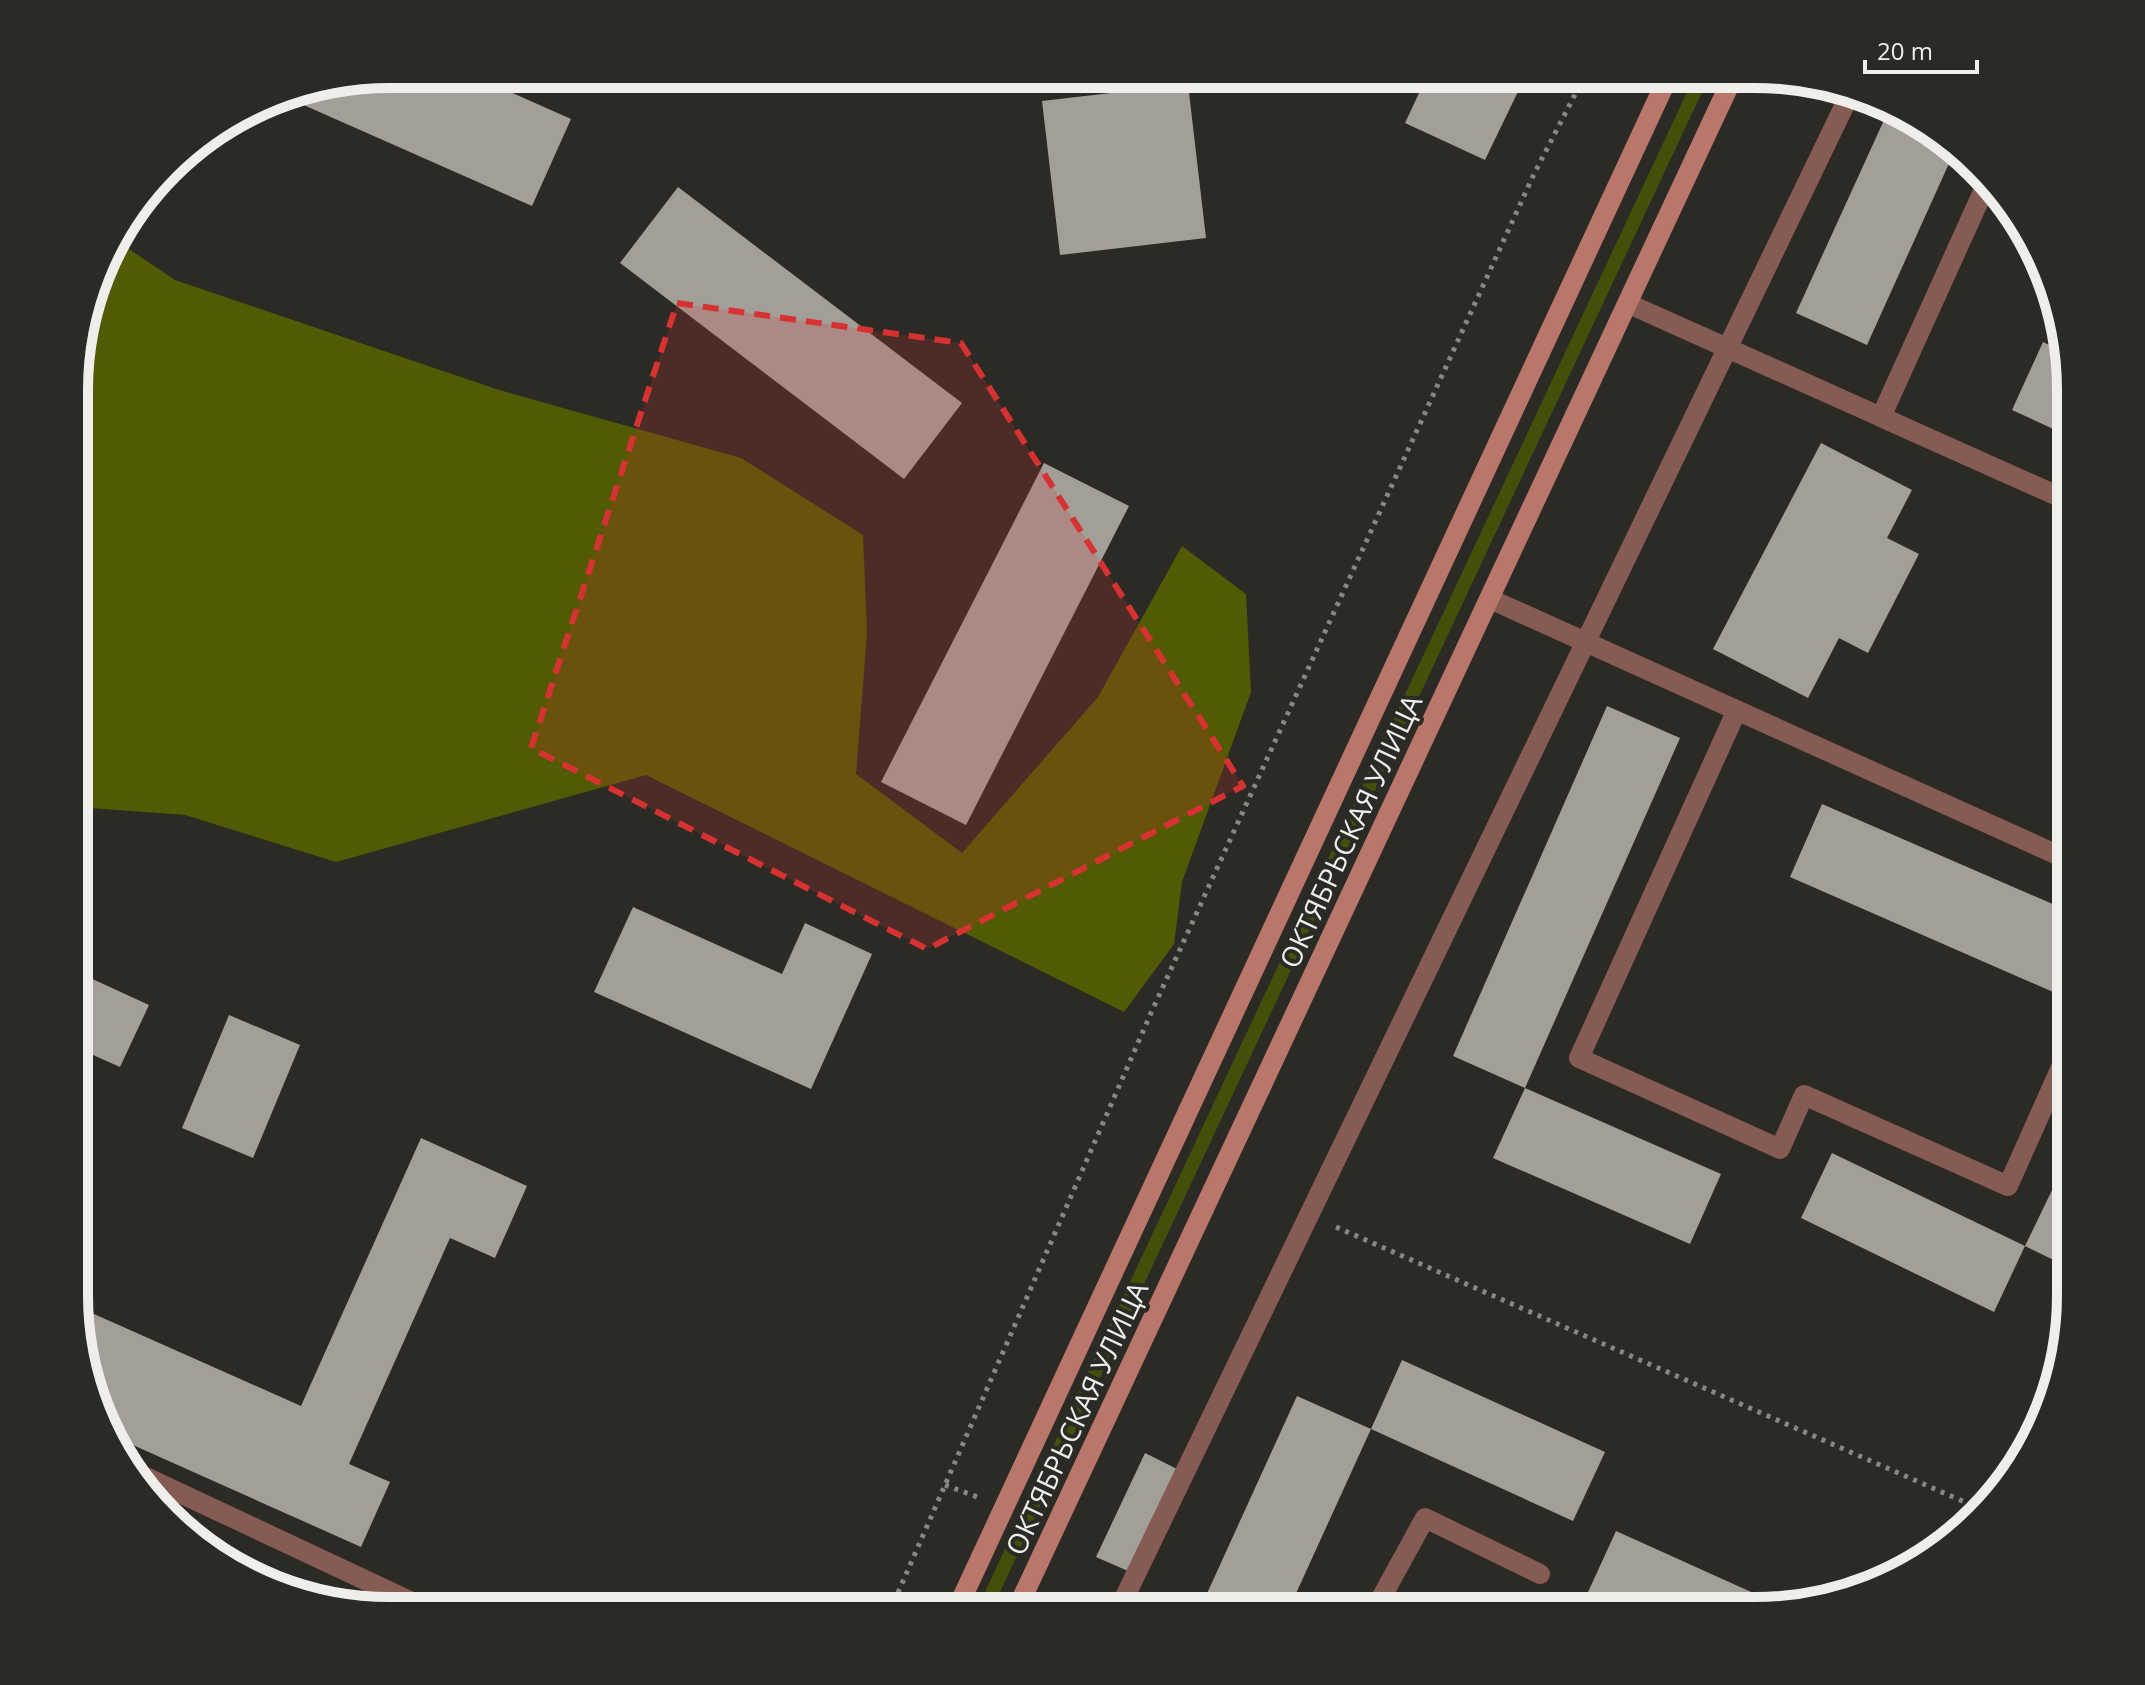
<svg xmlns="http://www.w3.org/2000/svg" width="2145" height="1685" font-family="'Open Sans',sans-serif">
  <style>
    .green { fill: #464f0a }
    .forest { fill: #515b03 }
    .building { fill: #a29f99 }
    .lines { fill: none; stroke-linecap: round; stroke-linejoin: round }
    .path { stroke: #888783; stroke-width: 5; stroke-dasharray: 4 6; stroke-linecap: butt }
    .service { stroke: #855b54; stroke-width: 20 }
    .secondary { stroke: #b9766b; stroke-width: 20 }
    .marked { fill: #d73232; fill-opacity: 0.2; stroke: #d73232; stroke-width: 6; stroke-dasharray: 16 10; stroke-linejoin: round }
    .labels { text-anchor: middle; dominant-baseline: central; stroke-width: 8; stroke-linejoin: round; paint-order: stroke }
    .street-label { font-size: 28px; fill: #efeeeb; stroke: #2b2a25 }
    .rim { fill: none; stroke: #efeeeb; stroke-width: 10 }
  </style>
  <rect width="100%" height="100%" fill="#2b2a25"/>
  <path class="green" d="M 1695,75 L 1710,75 L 991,1611 L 976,1611 Z"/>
  <path class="forest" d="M 114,239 L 175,280 L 496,389 L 741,458 L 863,535 L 867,633 L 856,774 L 962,853 L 1098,697 L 1182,546 L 1246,594 L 1251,692 L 1182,882 L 1174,944 L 1124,1012 L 646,775 L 336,862 L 185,815 L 76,807 L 77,348 Z"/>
  <path class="building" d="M 390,74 L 470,74 L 571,119 L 532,206 L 281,95 Z
    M 1428,74 L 1526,75 L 1485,160 L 1405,123 Z
    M 1188,84 L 1206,238 L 1060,255 L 1042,101 Z
    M 1890,107 L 1956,148 L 1867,345 L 1796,313 Z
    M 678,187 L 962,403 L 904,479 L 620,263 Z
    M 2043,342 L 2062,351 L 2071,389 L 2071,437 L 2012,410 Z
    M 1821,443 L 1912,490 L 1887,538 L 1919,554 L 1868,653 L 1839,638 L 1808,698 L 1713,649 Z
    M 1044,463 L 1129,506 L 966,825 L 881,782 Z
    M 1607,706 L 1680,738 L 1525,1088 L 1453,1056 Z
    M 1822,804 L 2071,912 L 2069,999 L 1790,877 Z
    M 633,907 L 782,974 L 805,923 L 872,954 L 811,1089 L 594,992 Z
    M 75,971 L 149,1005 L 120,1067 L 75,1047 Z
    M 229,1015 L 300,1045 L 253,1158 L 182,1128 Z
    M 1525,1088 L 1721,1174 L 1690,1244 L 1493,1158 Z
    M 421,1138 L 527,1186 L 495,1258 L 450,1238 L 349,1464 L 390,1482 L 361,1547 L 106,1433 L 77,1327 L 85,1310 L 301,1406 Z
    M 1832,1153 L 2025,1246 L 1994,1312 L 1801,1218 Z
    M 2070,1153 L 2070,1268 L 2025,1246 Z
    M 1402,1360 L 1605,1452 L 1573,1521 L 1371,1429 L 1288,1611 L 1199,1611 L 1297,1396 L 1371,1429 Z
    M 1145,1453 L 1177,1469 L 1128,1571 L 1096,1557 Z
    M 1616,1531 L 1782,1606 L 1755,1611 L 1600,1611 L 1583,1603 Z"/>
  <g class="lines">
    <path class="path" d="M 1336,1227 L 1983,1510
      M 945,1485 L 980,1498
      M 890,1611 L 1151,1013 L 1534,174 L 1585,75"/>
    <path class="service" d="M 1629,304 L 1881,417 L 1987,183
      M 1881,417 L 2071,502
      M 1490,599 L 2071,861
      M 1737,710 L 1579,1058 L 1780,1149 L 1804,1095 L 2008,1186 L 2070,1047
      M 135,1472 L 429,1610
      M 1118,1611 L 1851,92
      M 1374,1611 L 1425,1518 L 1540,1574"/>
    <path class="secondary" d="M 956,1611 L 1669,75
      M 1016,1611 L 1734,75"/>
  </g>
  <path class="marked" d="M 677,303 L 961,343 L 1243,786 L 927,949 L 531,748 Z"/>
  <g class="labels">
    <g class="street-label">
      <text transform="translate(1350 831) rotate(-65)">ОКТЯБРЬСКАЯ УЛИЦА</text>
      <text transform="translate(1076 1418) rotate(-65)">ОКТЯБРЬСКАЯ УЛИЦА</text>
    </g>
  </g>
  <path d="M0 0H2145V1685H0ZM390 88H1755A302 302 0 0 1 2057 390V1295A302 302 0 0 1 1755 1597H390A302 302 0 0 1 88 1295V390A302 302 0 0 1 390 88Z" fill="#2b2a25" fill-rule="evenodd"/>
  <path class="rim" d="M390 88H1755A302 302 0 0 1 2057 390V1295A302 302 0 0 1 1755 1597H390A302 302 0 0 1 88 1295V390A302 302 0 0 1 390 88Z"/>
  <path d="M1865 60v12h112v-12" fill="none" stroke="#efeeeb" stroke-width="4"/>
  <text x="1877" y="60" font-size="24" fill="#efeeeb" stroke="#2b2a25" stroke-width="6" paint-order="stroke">20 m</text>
</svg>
